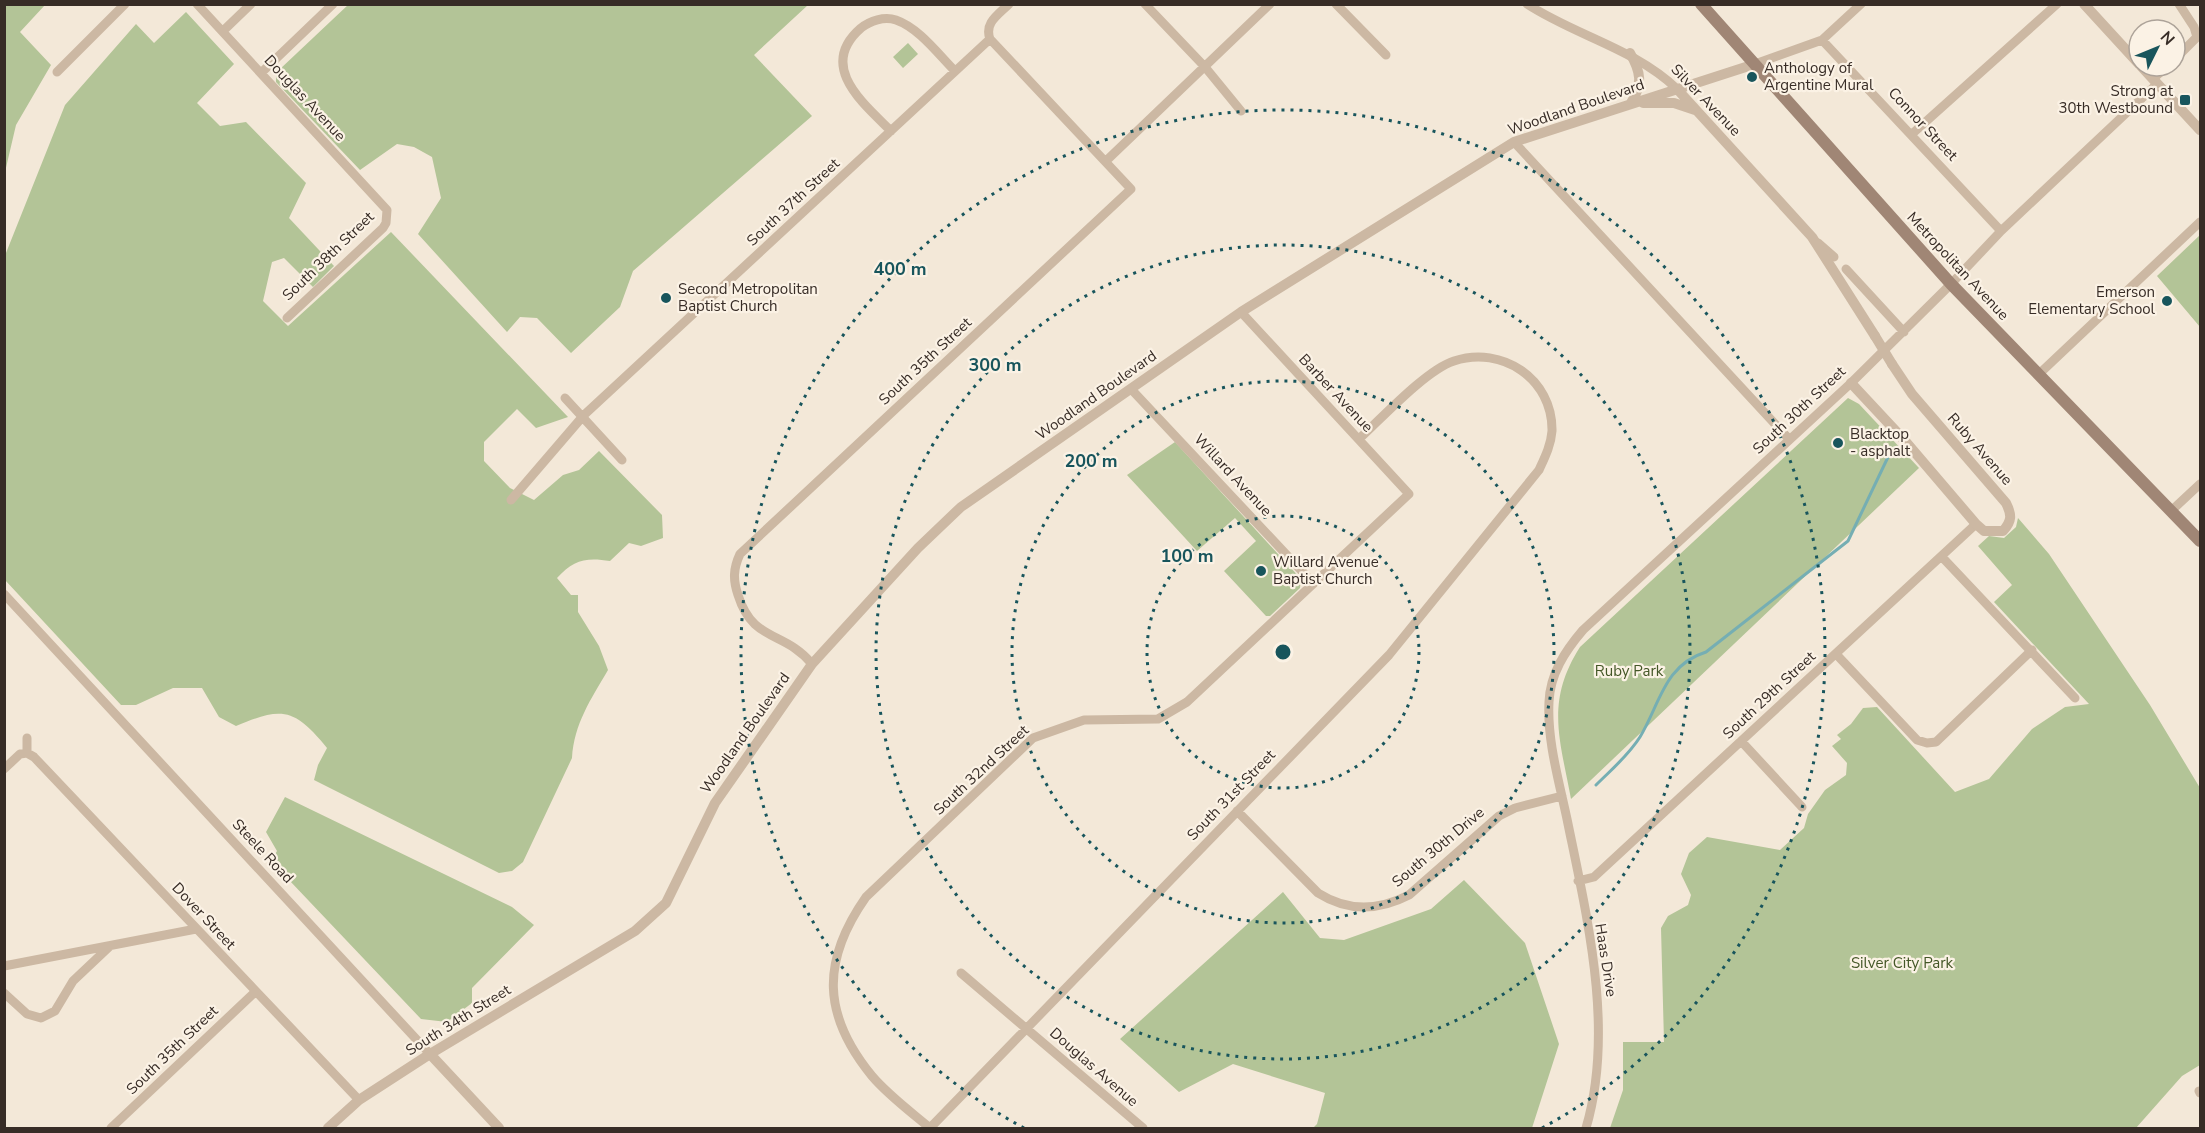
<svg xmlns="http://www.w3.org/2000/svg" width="2205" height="1133" font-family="'Nunito Sans',sans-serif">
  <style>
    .green { fill: #b3c497 }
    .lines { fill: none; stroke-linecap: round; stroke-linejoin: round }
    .stream { stroke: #75aeb3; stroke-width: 3 }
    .minor { stroke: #ccb8a3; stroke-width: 9 }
    .tertiary { stroke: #ccb8a3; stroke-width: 10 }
    .secondary { stroke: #a08675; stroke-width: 12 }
    .tertiary-bridge { stroke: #ccb8a3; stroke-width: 10 }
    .ring { fill: none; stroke: #18555c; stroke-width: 3; stroke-dasharray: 3 6 }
    .poi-dot { fill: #18555c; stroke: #fbf2e5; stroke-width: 2 }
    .labels { text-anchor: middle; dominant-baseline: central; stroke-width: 4.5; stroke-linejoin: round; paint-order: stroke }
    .poi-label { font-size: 15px; fill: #372c26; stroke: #fbf2e5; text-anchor: start }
    .street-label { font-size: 15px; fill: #372c26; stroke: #fbf2e5 }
    .park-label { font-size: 15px; fill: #445727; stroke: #fbf2e5 }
    .centre { fill: #18555c; stroke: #fbf2e5; stroke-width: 3 }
    .ring-label { font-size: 18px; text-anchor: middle; font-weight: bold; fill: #18555c; stroke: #fbf2e5; stroke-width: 4.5; stroke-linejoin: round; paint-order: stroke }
  </style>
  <rect width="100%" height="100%" fill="#f3e8d8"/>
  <path class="green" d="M 5,4 L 45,5 L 20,32 L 51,65 L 16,125 L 5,172 Z
    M 349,4 L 808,5 L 754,55 L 812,116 L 633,271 L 620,307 L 571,353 L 537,318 L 520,317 L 507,332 L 418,234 L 441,198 L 432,157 L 414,147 L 397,144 L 360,170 L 276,82 L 276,75 L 279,70 Z
    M 186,12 L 234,64 L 197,103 L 220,126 L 246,122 L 306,183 L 289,218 L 334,266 L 313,287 L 284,258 L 272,262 L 263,301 L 288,326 L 391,232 L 568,417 L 536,428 L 517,409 L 484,442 L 484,461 L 510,488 L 534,500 L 563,475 L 579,470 L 599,451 L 662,515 L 663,538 L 641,546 L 629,543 L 610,561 C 586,557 573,560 557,578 L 571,595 L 578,595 L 578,612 L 599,646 L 608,670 C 591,699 574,724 572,758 L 523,862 L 512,871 L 499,873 L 314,780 L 318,765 L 327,748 C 295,709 283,706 236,726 L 219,717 L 202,688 L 173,688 L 136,705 L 121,705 L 5,580 L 4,258 L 65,105 L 136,24 L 154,43 Z
    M 908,43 L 918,54 L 903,68 L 893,57 Z
    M 2200,235 L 2200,327 L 2157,276 Z
    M 1848,398 L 1859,404 L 1919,468 L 1571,799 C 1560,739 1545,702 1580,647 Z
    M 1175,442 L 1301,579 L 1300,588 L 1270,616 L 1266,616 L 1224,571 L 1256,541 L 1235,518 L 1197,551 L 1127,475 Z
    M 2018,518 L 2049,554 L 2150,705 L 2200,788 L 2200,1065 L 2182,1076 L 2136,1128 L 1610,1128 L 1623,1090 L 1623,1042 L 1664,1042 L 1661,928 L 1668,916 L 1688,905 L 1691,895 L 1681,874 L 1689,853 L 1707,837 L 1780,850 L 1804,828 L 1808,814 L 1825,790 L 1846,775 L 1847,763 L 1832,746 L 1841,739 L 1837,735 L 1851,724 L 1863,708 L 1877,707 L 1955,792 L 1989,779 L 2032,729 L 2065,707 L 2089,704 L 1994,602 L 2012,585 L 1978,546 L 1989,536 L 2004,538 L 2016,527 Z
    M 285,797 L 512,907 L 534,925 L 472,988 L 472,1003 L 447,1022 L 421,1019 L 271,861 L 277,851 L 266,832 Z
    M 1464,880 L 1525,943 L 1559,1044 L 1532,1128 L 1313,1128 L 1317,1124 L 1325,1093 L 1233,1064 L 1179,1092 L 1120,1039 L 1283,892 L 1320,938 L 1344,940 L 1431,909 Z"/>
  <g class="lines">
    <path class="stream" d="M 1596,785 C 1611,770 1628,756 1640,737 C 1660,704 1664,665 1706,652 L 1848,541 L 1889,455"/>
    <path class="minor" d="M 197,4 L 387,210 L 386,223 L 383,228 L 287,318
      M 1145,4 L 1205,67 L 1241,111
      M 1336,4 L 1386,55
      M 1527,4 C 1576,36 1634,48 1677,89
      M 223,31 L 251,4
      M 1822,40 L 2001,231
      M 2175,59 L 2197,37 L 2194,27 L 2179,4
      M 1755,64 L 1822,40 L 1861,4
      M 57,72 L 125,4
      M 261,73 L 333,4
      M 2153,79 L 2167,66
      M 891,131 C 863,103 817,66 861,28 C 870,21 884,16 896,20 C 919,28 938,54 955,71
      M 1912,134 L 2057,4
      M 1514,142 L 1789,439
      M 1107,160 L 1270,4
      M 1818,243 L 1834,257
      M 1846,269 L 1904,332
      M 2039,374 L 2200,222
      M 1131,389 L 1313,583
      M 565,398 L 622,460
      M 511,500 L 584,415 L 990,39
      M 2171,511 L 2200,484
      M 1942,557 L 2075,698
      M 4,594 L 430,1054
      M 1836,654 L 1917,740 L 1927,743 L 1936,742 L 2032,650
      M 812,664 C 784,630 753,643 738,595 C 733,580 733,569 740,554 L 1131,189 L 990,39 C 984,23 998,15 1009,4
      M 1741,741 L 1802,807
      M 27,753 L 34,757 L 359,1100
      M 4,769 L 20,754 L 27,753 L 27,738
      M 1237,811 L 1318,893 C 1348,912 1378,911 1409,895 L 1499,816 L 1515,808 L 1562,796
      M 1578,881 L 1594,877 L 1976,524
      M 4,966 L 196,929
      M 961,973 L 1143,1128
      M 4,993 L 27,1014 L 41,1018 L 55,1011 L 73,981 L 109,947
      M 2199,1091 L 2200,1093
      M 111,1128 L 254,993
      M 930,1128 C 911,1112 888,1095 872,1076 C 822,1015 821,961 866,897 L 1033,738 L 1084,720 L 1158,719 L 1187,702 L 1409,494 L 1241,312
      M 930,1128 L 1389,655 L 1539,470 C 1545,457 1551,445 1552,431 C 1553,379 1502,345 1454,361 C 1426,370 1382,418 1359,439
      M 1586,1128 C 1615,1030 1587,917 1567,819 C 1559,781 1547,741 1549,702 C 1550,674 1565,651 1583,630 L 1851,383 L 1951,284 L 2001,231 L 2157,84"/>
    <path class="tertiary" d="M 2084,4 L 2139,64
      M 1630,53 C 1641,72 1643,84 1631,103
      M 2141,66 L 2200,130
      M 1677,89 L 1812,237 L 1875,336
      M 1643,103 L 1674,103 L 1695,110
      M 1851,383 L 1906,442 L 1976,524 L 1984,531 L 2003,531 C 2012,521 2012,515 2006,503 L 1912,394 L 1892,364
      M 430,1054 L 499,1128
      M 328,1128 L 359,1100 L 430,1054 L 635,931 L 666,903 L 715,803 L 812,664 L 918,548 L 961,507 L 1241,312 L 1514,142 L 1755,64"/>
    <path class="secondary" d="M 1701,4 L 1951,284 L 2200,541"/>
    <path class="tertiary-bridge" d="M 1875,336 L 1892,364"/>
  </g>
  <g class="ring">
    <circle cx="1283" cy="652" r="136"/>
    <circle cx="1283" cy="652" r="271"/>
    <circle cx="1283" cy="652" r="407"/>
    <path d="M1024 1128A542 542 0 1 1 1542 1128"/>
  </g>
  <g class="poi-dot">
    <circle cx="1752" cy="77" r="6"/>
    <rect x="2179" y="94" width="12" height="12" rx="3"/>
    <circle cx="666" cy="298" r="6"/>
    <circle cx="2167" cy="301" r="6"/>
    <circle cx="1838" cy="443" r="6"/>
    <circle cx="1261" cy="571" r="6"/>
  </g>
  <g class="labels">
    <g class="poi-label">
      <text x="1764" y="68">Anthology of<tspan x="1764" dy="17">Argentine Mural</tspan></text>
      <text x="2173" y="91" text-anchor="end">Strong at<tspan x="2173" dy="17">30th Westbound</tspan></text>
      <text x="678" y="289">Second Metropolitan<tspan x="678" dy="17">Baptist Church</tspan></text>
      <text x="2155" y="292" text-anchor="end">Emerson<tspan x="2155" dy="17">Elementary School</tspan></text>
      <text x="1850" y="434">Blacktop<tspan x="1850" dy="17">- asphalt</tspan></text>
      <text x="1273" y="562">Willard Avenue<tspan x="1273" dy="17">Baptist Church</tspan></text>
    </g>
    <g class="street-label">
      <text transform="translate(305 98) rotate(47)">Douglas Avenue</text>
      <text transform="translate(1706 100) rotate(46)">Silver Avenue</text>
      <text transform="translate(1576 107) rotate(-19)">Woodland Boulevard</text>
      <text transform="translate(1923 124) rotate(47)">Connor Street</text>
      <text transform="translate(793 202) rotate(-43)">South 37th Street</text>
      <text transform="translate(328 256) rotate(-44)">South 38th Street</text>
      <text transform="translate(1958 266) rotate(47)">Metropolitan Avenue</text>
      <text transform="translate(925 361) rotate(-43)">South 35th Street</text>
      <text transform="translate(1336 393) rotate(47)">Barber Avenue</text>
      <text transform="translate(1096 395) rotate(-35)">Woodland Boulevard</text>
      <text transform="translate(1799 410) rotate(-43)">South 30th Street</text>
      <text transform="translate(1980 449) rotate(49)">Ruby Avenue</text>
      <text transform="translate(1233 475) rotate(47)">Willard Avenue</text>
      <text transform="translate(1769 695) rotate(-43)">South 29th Street</text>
      <text transform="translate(745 733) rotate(-55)">Woodland Boulevard</text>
      <text transform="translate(981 770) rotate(-43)">South 32nd Street</text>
      <text transform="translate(1231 795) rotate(-46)">South 31st Street</text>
      <text transform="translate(1438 847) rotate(-40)">South 30th Drive</text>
      <text transform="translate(263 851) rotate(47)">Steele Road</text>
      <text transform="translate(204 916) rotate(47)">Dover Street</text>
      <text transform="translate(1606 960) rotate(81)">Haas Drive</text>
      <text transform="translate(458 1020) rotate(-32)">South 34th Street</text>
      <text transform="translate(172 1050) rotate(-44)">South 35th Street</text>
      <text transform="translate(1094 1067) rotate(41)">Douglas Avenue</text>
    </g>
    <g class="park-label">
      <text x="1629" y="671">Ruby Park</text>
      <text x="1902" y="963">Silver City Park</text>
    </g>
  </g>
  <circle cx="1283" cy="652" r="9" class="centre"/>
  <g class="ring-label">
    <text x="900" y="275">400 m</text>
    <text x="995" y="371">300 m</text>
    <text x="1091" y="467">200 m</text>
    <text x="1187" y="562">100 m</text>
  </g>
  <rect width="2205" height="1133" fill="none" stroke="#372c26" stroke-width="12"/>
  <g transform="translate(2157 48) rotate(47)"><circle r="28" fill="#fbf2e5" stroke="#ada399" stroke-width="1.5"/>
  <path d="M0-4.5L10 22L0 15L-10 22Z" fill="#18555c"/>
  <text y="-9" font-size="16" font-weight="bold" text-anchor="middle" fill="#372c26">N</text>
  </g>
</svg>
